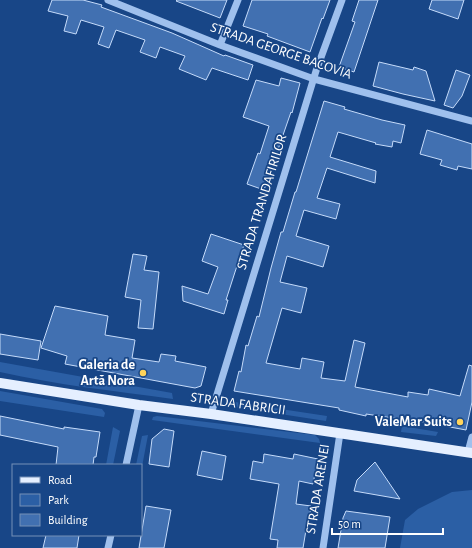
<svg xmlns="http://www.w3.org/2000/svg" width="472" height="548" font-family="'Alegreya Sans',sans-serif">
  <style>
    .green { fill: #2b5fa5 }
    .building { fill: #4170b1; stroke: #c5dbfa }
    .lines { fill: none; stroke-linecap: round; stroke-linejoin: round }
    .minor { stroke: #9fc0ed; stroke-width: 7 }
    .major { stroke: #e5efff; stroke-width: 10 }
    .poi-dot { fill: #ffd45b; stroke: #184687; stroke-width: 1.5 }
    .labels { text-anchor: middle; dominant-baseline: central; stroke-width: 3.5; stroke-linejoin: round; paint-order: stroke }
    .street-label { font-size: 14px; fill: #fff; stroke: #184687 }
    .poi-label { font-size: 14px; font-weight: bold; fill: #fff; stroke: #184687; text-anchor: end }
  </style>
  <rect width="100%" height="100%" fill="#184687"/>
  <path class="green" d="M 0,362 L 172,393 L 173,399 C 115,391 57,385 0,372 Z
    M 0,391 L 102,409 L 105,413 L 104,417 L 0,401 Z
    M 235,402 L 327,416 L 326,421 L 234,407 Z
    M 157,416 L 315,435 L 319,439 L 320,443 L 152,420 L 153,417 Z
    M 402,426 L 438,432 L 436,436 L 401,432 Z
    M 113,427 L 120,431 L 113,465 L 106,465 Z
    M 148,435 L 141,472 L 141,465 L 136,465 L 142,436 Z
    M 472,490 L 472,548 L 400,548 L 405,520 L 418,509 L 452,492 Z"/>
  <path class="building" d="M 52,0 L 83,0 L 102,5 L 101,7 L 172,33 L 224,56 L 225,55 L 253,65 L 248,80 L 212,68 L 206,80 L 179,69 L 185,56 L 160,47 L 156,58 L 140,52 L 145,40 L 116,30 L 109,48 L 98,44 L 104,27 L 81,20 L 76,34 L 64,31 L 68,16 L 48,11 Z
    M 177,0 L 227,0 L 220,18 L 176,1 Z
    M 252,0 L 330,0 L 323,19 L 322,18 L 310,52 L 267,36 L 268,34 L 243,26 Z
    M 359,0 L 378,0 L 354,72 L 339,67 L 355,22 L 352,21 Z
    M 432,0 L 464,0 L 458,19 L 429,9 Z
    M 379,62 L 413,70 L 414,67 L 426,71 L 435,101 L 403,94 L 373,86 Z
    M 456,70 L 470,75 L 462,96 L 453,108 L 444,105 Z
    M 281,78 L 300,83 L 292,113 L 291,112 L 264,190 L 247,184 L 258,153 L 260,154 L 269,126 L 243,117 L 256,80 L 279,86 Z
    M 324,101 L 345,107 L 344,109 L 382,120 L 405,125 L 401,143 L 393,141 L 392,147 L 375,144 L 376,143 L 338,132 L 330,157 L 376,171 L 375,183 L 327,168 L 317,198 L 340,204 L 336,219 L 304,210 L 296,236 L 329,246 L 323,267 L 287,256 L 280,282 L 307,288 L 301,313 L 282,308 L 266,363 L 300,369 L 302,358 L 324,362 L 321,378 L 345,381 L 354,340 L 365,343 L 355,387 L 408,397 L 408,392 L 428,395 L 429,389 L 460,396 L 469,365 L 472,366 L 472,402 L 466,430 L 418,421 L 393,418 L 366,414 L 366,416 L 339,410 L 339,408 L 234,391 L 239,371 L 241,372 L 246,345 L 248,346 L 257,316 L 259,317 L 271,268 L 281,232 L 283,232 L 295,192 L 296,192 Z
    M 427,130 L 472,144 L 472,169 L 458,166 L 457,170 L 440,165 L 442,160 L 420,154 Z
    M 211,234 L 244,245 L 235,272 L 226,300 L 228,300 L 224,314 L 183,301 L 182,286 L 208,294 L 218,267 L 202,261 Z
    M 133,254 L 147,256 L 144,270 L 159,272 L 153,329 L 138,328 L 141,300 L 125,297 Z
    M 55,306 L 108,316 L 105,335 L 135,340 L 132,358 L 159,362 L 161,354 L 176,356 L 175,361 L 206,367 L 201,386 L 195,388 L 65,364 L 67,356 L 41,348 Z
    M 0,334 L 41,341 L 38,360 L 0,354 Z
    M 0,416 L 64,429 L 64,427 L 100,432 L 96,457 L 94,457 L 93,465 L 56,465 L 58,447 L 0,435 Z
    M 164,429 L 174,431 L 169,467 L 149,464 L 152,439 Z
    M 202,451 L 226,456 L 222,480 L 197,475 Z
    M 264,454 L 293,459 L 294,454 L 318,459 L 313,484 L 299,481 L 296,504 L 311,506 L 308,530 L 306,530 L 303,548 L 277,548 L 278,540 L 270,539 L 279,484 L 250,479 L 253,461 L 263,463 Z
    M 375,462 L 400,499 L 354,491 L 357,480 Z
    M 146,506 L 171,510 L 164,548 L 139,548 Z
    M 346,511 L 390,517 L 385,548 L 338,548 L 343,518 Z
    M 46,535 L 79,535 L 77,548 L 43,548 Z"/>
  <g class="lines">
    <path class="minor" d="M 108,0 L 220,45 L 314,79 L 472,121
      M 220,45 L 238,0
      M 211,414 L 316,71 L 342,0
      M 468,452 L 472,437
      M 126,465 L 139,405
      M 108,548 L 111,535
      M 323,548 L 340,433"/>
    <path class="major" d="M 0,383 L 139,405 L 211,414 L 472,453"/>
  </g>
  <g class="poi-dot">
    <circle cx="143" cy="373" r="4"/>
    <circle cx="460" cy="422" r="4"/>
  </g>
  <g class="labels">
    <g class="street-label">
      <text transform="translate(281 51) rotate(19)">STRADA GEORGE BACOVIA</text>
      <text transform="translate(262 202) rotate(-73)">STRADA TRANDAFIRILOR</text>
      <text transform="translate(238 404) rotate(8)">STRADA FABRICII</text>
      <text transform="translate(318 489) rotate(-81)">STRADA ARENEI</text>
    </g>
    <g class="poi-label">
      <text x="135" y="365">Galeria de<tspan x="135" dy="16">Artă Nora</tspan></text>
      <text x="452" y="422">ValeMar Suits</text>
    </g>
  </g>
  <rect x="12" y="464" width="130" height="72" fill="#184687" stroke="#7490b7"/>
  <rect x="20" y="477" width="20" height="6" fill="#e5efff" stroke="#7490b7"/>
  <text x="48" y="484" font-size="12" fill="#ffffff">Road</text>
  <rect x="20" y="494" width="20" height="12" fill="#2b5fa5" stroke="#7490b7"/>
  <text x="48" y="504" font-size="12" fill="#ffffff">Park</text>
  <rect x="20" y="514" width="20" height="12" fill="#4170b1" stroke="#7490b7"/>
  <text x="48" y="524" font-size="12" fill="#ffffff">Building</text>
  <path d="M332 528v6h111v-6" fill="none" stroke="#ffffff" stroke-width="2"/>
  <text x="338" y="528" font-size="12" fill="#ffffff" stroke="#184687" stroke-width="3" paint-order="stroke">50 m</text>
</svg>
